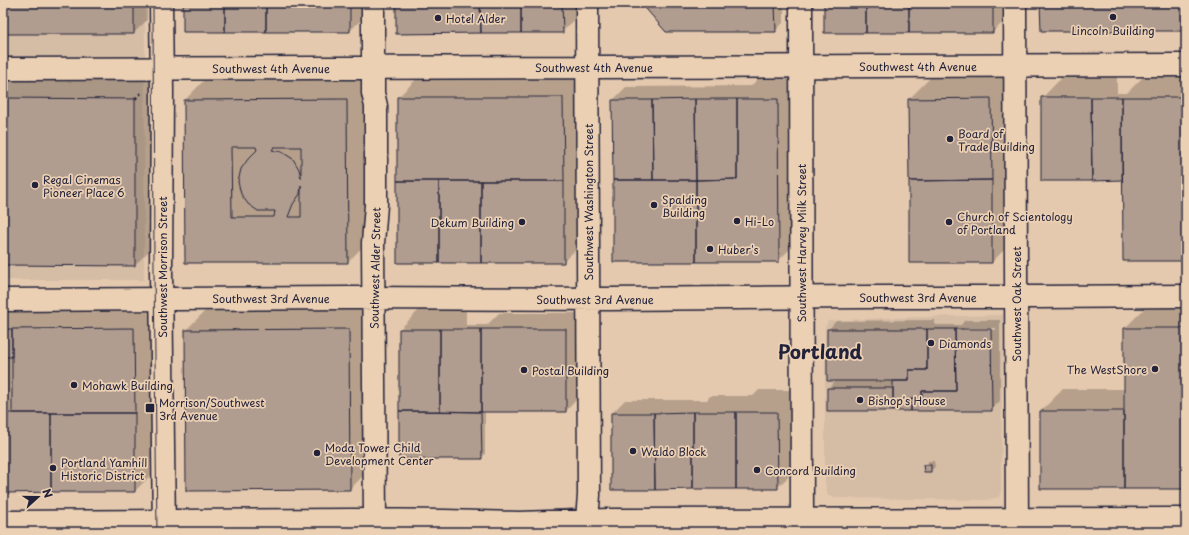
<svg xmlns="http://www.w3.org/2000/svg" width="1189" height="535" font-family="'Playpen Sans',sans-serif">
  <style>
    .built { fill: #d5bca5 }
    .shadow { fill: #0003; fill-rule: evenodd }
    .building { fill: #b19d90; stroke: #22223b; fill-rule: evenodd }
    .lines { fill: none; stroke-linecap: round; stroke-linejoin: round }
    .minor-casing { stroke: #22223b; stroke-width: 25 }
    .major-casing { stroke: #22223b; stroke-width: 25 }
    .path { stroke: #22223b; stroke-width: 2.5; stroke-dasharray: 3 3; stroke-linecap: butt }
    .minor { stroke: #ecd0b3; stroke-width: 22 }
    .major { stroke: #ecd0b3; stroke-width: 22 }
    .tram { stroke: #22223b; stroke-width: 1 }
    .poi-dot { fill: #22223b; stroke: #ecd0b3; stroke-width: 1.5 }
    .labels { text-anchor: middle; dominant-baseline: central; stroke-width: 3.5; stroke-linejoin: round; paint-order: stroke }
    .poi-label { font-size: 11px; fill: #22223b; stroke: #ecd0b3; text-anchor: start }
    .street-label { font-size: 11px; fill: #22223b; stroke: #ecd0b3 }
    .town-label { font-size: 19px; font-weight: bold; fill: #22223b; stroke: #ecd0b3 }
  </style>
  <rect width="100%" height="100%" fill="#e4c9ae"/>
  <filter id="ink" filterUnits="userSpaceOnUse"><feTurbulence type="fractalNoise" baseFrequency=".025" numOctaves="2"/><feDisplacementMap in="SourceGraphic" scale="8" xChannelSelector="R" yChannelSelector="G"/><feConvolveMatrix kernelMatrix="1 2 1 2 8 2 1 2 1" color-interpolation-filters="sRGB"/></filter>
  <g filter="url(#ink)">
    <path class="built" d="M 3,3 L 145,3 L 144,280 L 3,280 Z
      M 1003,315 L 1001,491 L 999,497 L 986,500 L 840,498 L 828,496 L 825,484 L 825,327 L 828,321 L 886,318 Z"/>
    <path class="shadow" d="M 3,3 L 147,3 L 147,20 L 134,33 L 3,33 Z
      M 184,3 L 372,3 L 372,9 L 350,31 Z
      M 397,3 L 584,3 L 584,10 L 562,32 Z
      M 642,3 L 784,3 L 784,22 L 775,31 Z
      M 825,3 L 1015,3 L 1015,10 L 993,32 Z
      M 427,69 L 592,69 L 590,236 L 563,262 L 398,97 Z
      M 938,70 L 1020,70 L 1014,240 L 992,262 L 910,262 L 909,99 Z
      M 1068,71 L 1117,71 L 1117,93 L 1127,93 L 1145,75 L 1186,75 L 1186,260 L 1124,178 L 1122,179 L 1042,98 Z
      M 211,73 L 374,73 L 374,235 L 348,262 L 186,262 L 185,100 Z
      M 3,77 L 157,77 L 157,243 L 135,265 L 3,264 Z
      M 760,77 L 799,77 L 800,239 L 778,261 L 613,100 L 626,87 L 751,86 Z
      M 216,300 L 378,300 L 379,460 L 350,489 L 187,490 L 186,330 Z
      M 427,302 L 466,303 L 466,325 L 487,325 L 499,313 L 582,313 L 582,394 L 566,411 L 485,411 L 485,454 L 481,458 L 400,458 L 400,329 Z
      M 1147,306 L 1186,306 L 1186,488 L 1041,411 L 1063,389 L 1125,389 L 1125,328 Z
      M 3,307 L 34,307 L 34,312 L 151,312 L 151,475 L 135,491 L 3,489 ZM 6,412 L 17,412 L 4,414 Z
      M 935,320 L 935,325 L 961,325 L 965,320 L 1000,320 L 1000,401 L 991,410 L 828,389 L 836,380 L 828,330 L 836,321 ZM 964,328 L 996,328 L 996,330 L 964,330 Z
      M 759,390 L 799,390 L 799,466 L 777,488 L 612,413 L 625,400 L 707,400 L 710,396 L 753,396 Z
      M 929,461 L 934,461 L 935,467 L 930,471 L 924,466 Z
      M 855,521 L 951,522 L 1018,532 L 844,532 Z
      M 356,524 L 364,532 L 215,532 L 219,527 Z"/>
    <path class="building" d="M 3,3 L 134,3 L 134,34 L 3,34 Z
      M 183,3 L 225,3 L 225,32 L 183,32 Z
      M 225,3 L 266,3 L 266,32 L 225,32 Z
      M 266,3 L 350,3 L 350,32 L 266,32 Z
      M 396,3 L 480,3 L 481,33 L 396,34 Z
      M 480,3 L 521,3 L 521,33 L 481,33 Z
      M 521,3 L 562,3 L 563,33 L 521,33 Z
      M 641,3 L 775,3 L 776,32 L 666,32 Z
      M 824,3 L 866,3 L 866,33 L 824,33 Z
      M 866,3 L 909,3 L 909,33 L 866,33 Z
      M 909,3 L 993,3 L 993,33 L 909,33 Z
      M 1040,3 L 1186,3 L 1186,31 L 1041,31 Z
      M 397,97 L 563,97 L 564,181 L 397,181 Z
      M 1041,97 L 1091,97 L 1092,181 L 1041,181 Z
      M 1091,97 L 1122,97 L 1122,180 L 1092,181 Z
      M 1122,97 L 1186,97 L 1186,261 L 1123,261 Z
      M 3,98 L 135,99 L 135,266 L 3,265 Z
      M 991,98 L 992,180 L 909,181 L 908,99 Z
      M 347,99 L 348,263 L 185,263 L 184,100 ZM 231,147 L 256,147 L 257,150 L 248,159 L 241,169 L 238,182 L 241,194 L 248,204 L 258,211 L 275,211 L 274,217 L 232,217 ZM 274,147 L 301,147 L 301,178 L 299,169 L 293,159 L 282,152 L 272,150 ZM 301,185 L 301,217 L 288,217 L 293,204 L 300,194 Z
      M 695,99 L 696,180 L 653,180 L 652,100 Z
      M 695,99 L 737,99 L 737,179 L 696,180 Z
      M 737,99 L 778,99 L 779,262 L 696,262 L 696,180 L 737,179 Z
      M 612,100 L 652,100 L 653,180 L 613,180 Z
      M 613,180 L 696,180 L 696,262 L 613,262 Z
      M 992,180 L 992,263 L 909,263 L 909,181 Z
      M 397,181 L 439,181 L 439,263 L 397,263 Z
      M 439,181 L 481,181 L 481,263 L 439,263 Z
      M 481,181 L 564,181 L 564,263 L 481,263 Z
      M 134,328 L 135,413 L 12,413 L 12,329 Z
      M 1124,328 L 1186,328 L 1186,489 L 1124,489 Z
      M 3,329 L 12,329 L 12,357 L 6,357 L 6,413 L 3,413 Z
      M 349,329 L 350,490 L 186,491 L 185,330 Z
      M 399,329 L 440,329 L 440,411 L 399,411 Z
      M 440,329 L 481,329 L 481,412 L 440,411 Z
      M 481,329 L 566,329 L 566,412 L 481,412 Z
      M 827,329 L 927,329 L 927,370 L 909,370 L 909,381 L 827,381 Z
      M 927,329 L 955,329 L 956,391 L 922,391 L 922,399 L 911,399 L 911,411 L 893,411 L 893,381 L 909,381 L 909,370 L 927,370 Z
      M 955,329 L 991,329 L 992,411 L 911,411 L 911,399 L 922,399 L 922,391 L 956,391 Z
      M 827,388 L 893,388 L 893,411 L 827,411 Z
      M 399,411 L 481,412 L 482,459 L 399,459 Z
      M 1040,411 L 1124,411 L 1124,489 L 1040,489 Z
      M 693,412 L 693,489 L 655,490 L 654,413 Z
      M 693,412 L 736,412 L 736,489 L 693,489 Z
      M 736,412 L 777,412 L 778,489 L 736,489 Z
      M 3,413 L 51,413 L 51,492 L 6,493 L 6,490 L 3,490 Z
      M 51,413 L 135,413 L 135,492 L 51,492 Z
      M 611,413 L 654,413 L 655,490 L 611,490 Z
      M 923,465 L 931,465 L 931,472 L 924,472 Z"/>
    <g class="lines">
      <defs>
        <path id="minor" d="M 161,3 L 162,91 L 161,271 L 164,532
          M 801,3 L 802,532
          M 1015,3 L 1017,532"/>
        <path id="major" d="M 373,3 L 373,93 L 376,106 L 376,205 L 373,243 L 375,520 L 381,532
          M 3,69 L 1186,65
          M 3,300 L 352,298 L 608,299 L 867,297 L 1036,297 L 1186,296
          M 3,522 L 353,520 L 445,521 L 519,523 L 608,520 L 1186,519
          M 585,532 L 587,520 L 589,495 L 587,3"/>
      </defs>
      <use href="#minor" class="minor-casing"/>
      <use href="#major" class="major-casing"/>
      <path class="path" d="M 135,99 L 141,93"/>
      <use href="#minor" class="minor"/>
      <use href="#major" class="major"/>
      <path class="tram" d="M 153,3 L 154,272 L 157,532"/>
    </g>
  </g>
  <g class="poi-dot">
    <circle cx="1113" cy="17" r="4"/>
    <circle cx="438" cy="18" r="4"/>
    <circle cx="950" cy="139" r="4"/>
    <circle cx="35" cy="185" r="4"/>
    <circle cx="654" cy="205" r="4"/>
    <circle cx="737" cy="221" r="4"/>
    <circle cx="522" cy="222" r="4"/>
    <circle cx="949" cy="222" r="4"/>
    <circle cx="710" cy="249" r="4"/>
    <circle cx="931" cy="343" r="4"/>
    <circle cx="1155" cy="369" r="4"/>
    <circle cx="524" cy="370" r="4"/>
    <circle cx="74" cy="385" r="4"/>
    <circle cx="860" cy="400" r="4"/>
    <rect x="145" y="403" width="10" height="10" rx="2"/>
    <circle cx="633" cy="451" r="4"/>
    <circle cx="317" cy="453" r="4"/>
    <circle cx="53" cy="468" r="4"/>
    <circle cx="757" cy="470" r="4"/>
  </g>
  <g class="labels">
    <g class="poi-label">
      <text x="446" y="18">Hotel Alder</text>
      <text x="1113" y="30" text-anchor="middle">Lincoln Building</text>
      <text x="958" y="133">Board of<tspan x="958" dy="13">Trade Building</tspan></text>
      <text x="43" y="179">Regal Cinemas<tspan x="43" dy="13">Pioneer Place 6</tspan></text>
      <text x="662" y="199">Spalding<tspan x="662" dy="13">Building</tspan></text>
      <text x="957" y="216">Church of Scientology<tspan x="957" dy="13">of Portland</tspan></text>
      <text x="745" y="221">Hi-Lo</text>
      <text x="514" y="222" text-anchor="end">Dekum Building</text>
      <text x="718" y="249">Huber's</text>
      <text x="939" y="343">Diamonds</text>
      <text x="1147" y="369" text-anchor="end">The WestShore</text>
      <text x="532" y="370">Postal Building</text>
      <text x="82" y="385">Mohawk Building</text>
      <text x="868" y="400">Bishop's House</text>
      <text x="159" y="402">Morrison/Southwest<tspan x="159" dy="13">3rd Avenue</tspan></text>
      <text x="325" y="447">Moda Tower Child<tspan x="325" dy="13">Development Center</tspan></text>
      <text x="641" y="451">Waldo Block</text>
      <text x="61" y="462">Portland Yamhill<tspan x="61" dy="13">Historic District</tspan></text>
      <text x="765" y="470">Concord Building</text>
    </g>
    <g class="street-label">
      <text x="918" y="66">Southwest 4th Avenue</text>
      <text x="594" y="67">Southwest 4th Avenue</text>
      <text x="271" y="68">Southwest 4th Avenue</text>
      <text transform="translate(588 202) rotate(-90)">Southwest Washington Street</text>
      <text transform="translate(801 243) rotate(-90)">Southwest Harvey Milk Street</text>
      <text transform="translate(162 267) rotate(-90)">Southwest Morrison Street</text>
      <text transform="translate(375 268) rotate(-89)">Southwest Alder Street</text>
      <text x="918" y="297">Southwest 3rd Avenue</text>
      <text x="271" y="298">Southwest 3rd Avenue</text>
      <text x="595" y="299">Southwest 3rd Avenue</text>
      <text transform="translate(1016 304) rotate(-90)">Southwest Oak Street</text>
    </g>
    <g class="town-label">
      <text x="820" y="351">Portland</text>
    </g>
  </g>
  <rect width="1189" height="535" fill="none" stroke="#ecd0b3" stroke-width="16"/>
  <rect x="8" y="8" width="1173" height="519" fill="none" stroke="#22223b" stroke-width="1.5" filter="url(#ink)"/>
  <g transform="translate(38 497) rotate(69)" stroke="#ecd0b3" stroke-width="3" paint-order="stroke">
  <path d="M0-3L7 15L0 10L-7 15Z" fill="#22223b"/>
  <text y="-6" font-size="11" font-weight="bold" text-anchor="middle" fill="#22223b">N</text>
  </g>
</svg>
